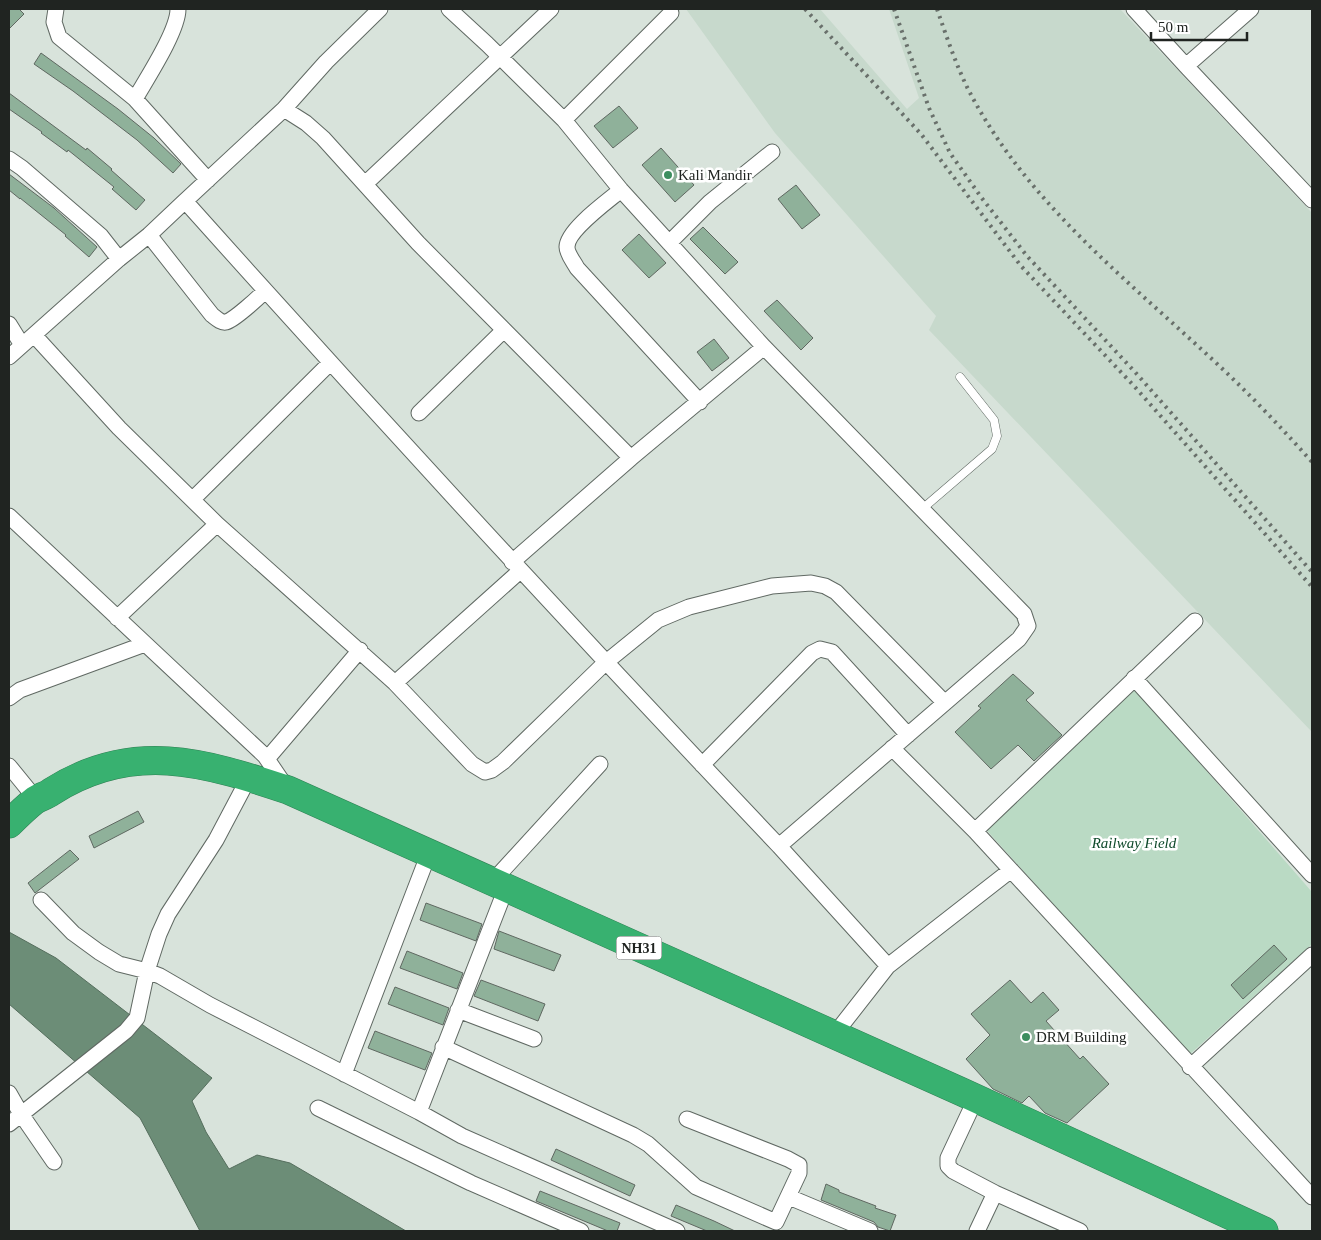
<svg xmlns="http://www.w3.org/2000/svg" width="1321" height="1240" font-family="Georgia,serif">
  <style>
    .built { fill: #c7d9cc }
    .green { fill: #badac4 }
    .water { fill: #6c8d77; stroke: #556e5d }
    .building { fill: #8fb19a; stroke: #5f6861 }
    .lines { fill: none; stroke-linecap: round; stroke-linejoin: round }
    .lane-casing { stroke: #606963; stroke-width: 9 }
    .street-casing { stroke: #606963; stroke-width: 17 }
    .highway-casing { stroke: #308054; stroke-width: 29 }
    .lane { stroke: #fff; stroke-width: 8 }
    .street { stroke: #fff; stroke-width: 15 }
    .highway { stroke: #38b170; stroke-width: 28 }
    .rail { stroke: #69706b; stroke-width: 4; stroke-dasharray: 2.5 5; stroke-linecap: butt }
    .poi-dot { fill: #3d8e5f; stroke: #fff; stroke-width: 2 }
    .labels { text-anchor: middle; dominant-baseline: central; stroke-width: 5; stroke-linejoin: round; paint-order: stroke }
    .shield { fill: #fff; stroke: #636664; stroke-width: 1 }
    .shield-label { font-size: 14px; font-weight: bold; fill: #202421 }
    .poi-label { font-size: 15px; fill: #202421; stroke: #fff; text-anchor: start }
    .park-label { font-size: 15px; font-style: italic; fill: #0e492a; stroke: #fff }
  </style>
  <rect width="100%" height="100%" fill="#d8e3db"/>
  <path class="built" d="M 686,9 L 820,9 L 907,109 L 919,98 L 889,9 L 1120,9 L 1312,213 L 1312,732 L 929,330 L 936,316 L 775,133 Z"/>
  <path class="green" d="M 1135,689 L 1312,892 L 1312,944 L 1189,1055 L 981,824 Z"/>
  <path class="water" d="M 9,932 L 56,958 L 212,1078 L 192,1101 L 206,1132 L 229,1169 L 257,1155 L 290,1163 L 406,1231 L 200,1231 L 140,1118 L 9,1004 Z"/>
  <path class="building" d="M 9,9 L 19,9 L 24,14 L 9,29 Z
    M 41,53 L 118,109 L 154,138 L 181,164 L 173,173 L 137,140 L 73,91 L 34,64 Z
    M 9,93 L 86,150 L 87,148 L 112,169 L 111,170 L 145,200 L 136,210 L 112,189 L 114,187 L 68,150 L 67,152 L 41,133 L 42,132 L 9,109 Z
    M 619,106 L 638,128 L 613,148 L 594,126 Z
    M 661,148 L 694,185 L 675,202 L 642,165 Z
    M 9,174 L 54,208 L 97,247 L 89,257 L 65,236 L 66,235 L 20,198 L 20,199 L 9,190 Z
    M 796,185 L 820,215 L 802,229 L 778,199 Z
    M 703,227 L 738,262 L 725,274 L 690,239 Z
    M 639,234 L 666,263 L 649,278 L 622,250 Z
    M 777,300 L 813,338 L 801,350 L 764,311 Z
    M 714,339 L 729,358 L 712,371 L 697,352 Z
    M 1013,674 L 1034,693 L 1026,700 L 1062,735 L 1034,761 L 1018,745 L 991,769 L 955,732 L 981,708 L 978,706 Z
    M 138,811 L 144,822 L 94,848 L 89,836 Z
    M 70,850 L 79,859 L 35,893 L 28,883 Z
    M 426,903 L 482,924 L 476,941 L 420,920 Z
    M 499,931 L 561,955 L 554,971 L 494,949 Z
    M 1274,945 L 1287,959 L 1243,999 L 1231,985 Z
    M 407,951 L 463,973 L 457,989 L 400,968 Z
    M 481,980 L 545,1004 L 538,1021 L 474,996 Z
    M 1010,980 L 1031,1003 L 1043,992 L 1059,1010 L 1046,1021 L 1080,1059 L 1083,1056 L 1109,1084 L 1067,1123 L 1045,1113 L 1029,1096 L 1022,1103 L 993,1089 L 966,1059 L 990,1035 L 971,1014 Z
    M 395,987 L 449,1008 L 443,1025 L 388,1004 Z
    M 375,1031 L 432,1053 L 425,1070 L 368,1048 Z
    M 556,1149 L 635,1185 L 630,1196 L 551,1160 Z
    M 826,1184 L 839,1190 L 839,1192 L 876,1206 L 875,1208 L 896,1215 L 890,1231 L 878,1227 L 874,1222 L 821,1200 Z
    M 540,1191 L 620,1223 L 617,1231 L 608,1231 L 536,1201 Z
    M 676,1205 L 714,1221 L 735,1231 L 707,1231 L 671,1216 Z"/>
  <g class="lines">
    <defs>
      <path id="lane" d="M 921,510 L 992,449 L 997,436 L 994,420 L 960,377"/>
      <path id="street" d="M 56,9 L 54,22 L 59,37 L 135,99 L 208,180
        M 449,9 L 487,44 L 564,120 L 621,190 L 764,347 L 1024,614 L 1028,626 L 1019,639 L 779,846 L 888,966 L 834,1035
        M 1134,9 L 1186,66 L 1312,200
        M 1186,66 L 1251,9
        M 135,99 C 147,78 178,31 178,9
        M 284,109 L 306,123 L 323,138 L 418,243 L 631,458
        M 564,120 L 671,13
        M 9,159 L 22,168 L 101,236 L 119,259
        M 365,184 L 551,9
        M 621,190 C 608,201 567,230 567,247 C 567,254 574,262 577,268 L 700,402
        M 185,201 L 284,109 L 326,62 L 380,9
        M 149,235 L 212,315 C 216,318 221,323 226,322 C 234,320 258,298 265,291
        M 669,243 L 710,202 L 772,152
        M 9,324 L 22,345
        M 34,335 L 119,428 L 217,524 L 117,618
        M 9,357 L 119,259 L 149,235 L 185,201 C 380,419 578,634 779,846
        M 419,413 L 504,330
        M 193,499 L 330,363
        M 9,516 L 265,756 L 286,787
        M 217,524 L 395,683 L 472,764 L 485,772 L 492,770 L 503,762 L 605,663 L 658,620 L 689,607 L 772,586 L 811,583 L 825,586 L 836,592 L 945,703
        M 512,562 L 631,458 L 764,347
        M 1134,678 L 1312,875
        M 395,683 L 520,571
        M 9,698 L 20,690 L 145,644
        M 892,748 L 975,831 L 1312,1197
        M 267,759 L 360,650
        M 702,765 L 812,653 L 820,649 L 832,652 L 908,735
        M 9,766 L 40,804
        M 975,831 L 1195,621
        M 492,882 L 600,764
        M 41,900 L 73,933 L 99,952 L 119,964 L 147,971 L 160,976 L 210,1005 L 419,1112 L 462,1136 L 677,1231
        M 888,966 L 1011,870
        M 458,1010 L 534,1039
        M 443,1047 L 633,1135 L 648,1144 L 696,1187 L 776,1222 L 799,1173 L 799,1165 L 788,1159 L 687,1119
        M 1190,1067 L 1312,955
        M 344,1074 L 424,866
        M 9,1093 L 21,1114 L 54,1162
        M 318,1108 L 471,1183 L 581,1231
        M 970,1111 L 948,1158 L 948,1166 L 953,1171 L 995,1193 L 1080,1231
        M 419,1112 L 501,901
        M 9,1124 L 126,1031 L 137,1018 L 147,971 L 159,934 L 168,914 L 216,840 L 244,787
        M 789,1197 L 870,1231
        M 977,1231 L 995,1193"/>
      <path id="highway" d="M 9,824 C 17,816 25,808 34,801 C 39,797 46,796 51,792 C 132,740 204,762 288,790 L 962,1092 L 1264,1231"/>
    </defs>
    <use href="#lane" class="lane-casing"/>
    <use href="#street" class="street-casing"/>
    <use href="#highway" class="highway-casing"/>
    <use href="#lane" class="lane"/>
    <use href="#street" class="street"/>
    <use href="#highway" class="highway"/>
    <path class="rail" d="M 805,9 L 921,134 L 1021,266 L 1134,386 L 1312,587
      M 894,9 L 929,108 L 950,153 L 981,197 L 1027,256 L 1135,372 L 1312,572
      M 937,9 C 946,35 955,62 967,87 C 1027,206 1137,287 1231,377 C 1259,404 1286,433 1312,462"/>
  </g>
  <g class="poi-dot">
    <circle cx="668" cy="175" r="5"/>
    <circle cx="1026" cy="1037" r="5"/>
  </g>
  <g class="labels">
    <rect class="shield" x="616.5" y="936.5" width="45" height="23" rx="4"/>
    <g class="shield-label">
      <text x="639" y="948">NH31</text>
    </g>
    <g class="poi-label">
      <text x="678" y="175">Kali Mandir</text>
      <text x="1036" y="1037">DRM Building</text>
    </g>
    <g class="park-label">
      <text x="1134" y="843">Railway Field</text>
    </g>
  </g>
  <rect width="1321" height="1240" fill="none" stroke="#202421" stroke-width="20"/>
  <path d="M1151 32v8h96v-8" fill="none" stroke="#202421" stroke-width="2.5"/>
  <text x="1158" y="32" font-size="15" fill="#202421" stroke="#ffffff" stroke-width="4" paint-order="stroke">50 m</text>
</svg>
